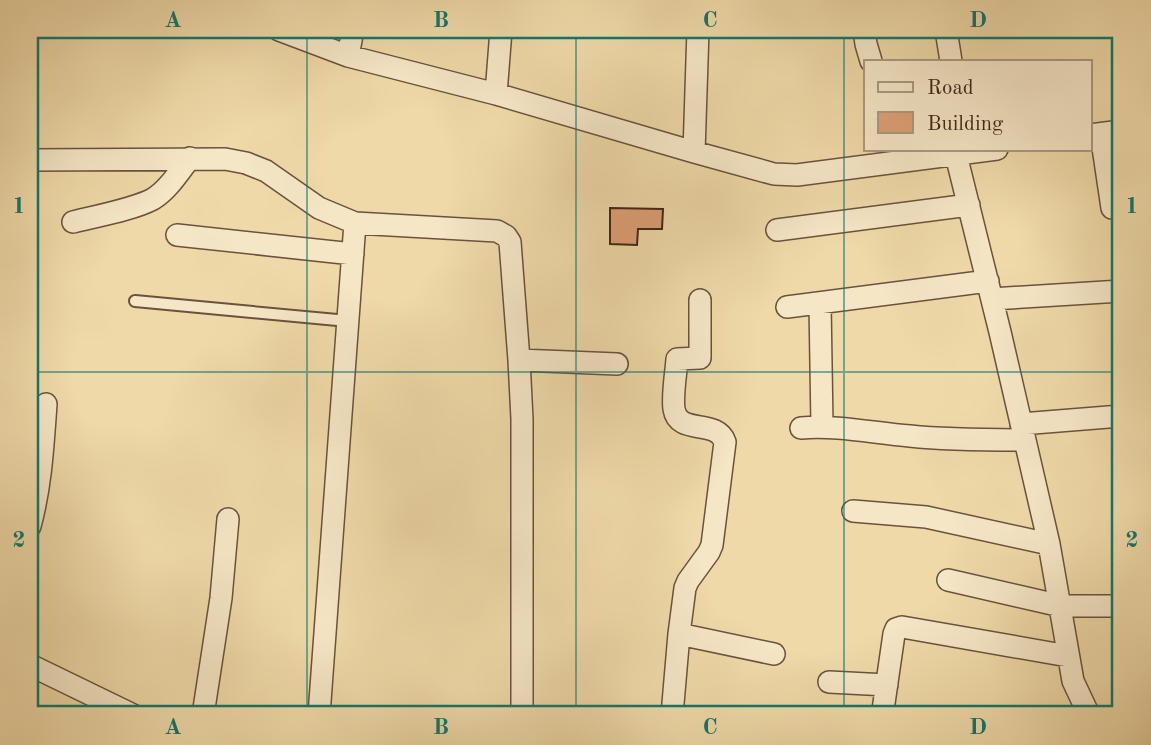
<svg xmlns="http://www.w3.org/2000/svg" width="1151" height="745" font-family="'Old Standard TT',serif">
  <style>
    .building { fill: #de9f75; stroke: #3d2518; stroke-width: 2 }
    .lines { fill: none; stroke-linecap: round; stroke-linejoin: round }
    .lane-casing { stroke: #6a523c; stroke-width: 14 }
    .street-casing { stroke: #6a523c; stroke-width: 24 }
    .lane { stroke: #f5e6c6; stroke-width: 10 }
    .street { stroke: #f5e6c6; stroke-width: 21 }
    .grid { fill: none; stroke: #0f766e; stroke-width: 2; stroke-opacity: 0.55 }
    .neatline { fill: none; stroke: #0f766e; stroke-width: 2.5 }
    .grid-label { font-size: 23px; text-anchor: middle; font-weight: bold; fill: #0f766e }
  </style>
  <rect width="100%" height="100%" fill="#efd9a8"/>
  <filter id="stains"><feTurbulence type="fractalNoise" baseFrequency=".00286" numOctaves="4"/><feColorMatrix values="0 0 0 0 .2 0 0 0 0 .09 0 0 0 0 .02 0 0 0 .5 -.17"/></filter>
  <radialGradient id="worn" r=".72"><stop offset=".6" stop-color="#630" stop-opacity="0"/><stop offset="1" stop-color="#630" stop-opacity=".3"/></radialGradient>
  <path class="building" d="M 610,208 L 663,209 L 662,229 L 638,229 L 637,245 L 610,244 Z"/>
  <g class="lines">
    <defs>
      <path id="lane" d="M 135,301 L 348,321"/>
      <path id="street" d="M 279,30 L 348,56 L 496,94 L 694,152 L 774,174 L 797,175 L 997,149
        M 864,30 L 866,44 L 871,61
        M 946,30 L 951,61
        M 348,56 L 353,30
        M 496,94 L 501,30
        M 1101,134 L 1112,208
        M 1090,135 L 1121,131
        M 694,152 L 698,30
        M 956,155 L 1000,332 L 1049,544 L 1073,681 L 1089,715
        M 30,160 L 225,159 L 246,163 L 266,171 L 319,208 L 355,223 L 497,231 L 506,236 L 510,242 L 519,360 L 522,419 L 522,715
        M 73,222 C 96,216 132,210 153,199 C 168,190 179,172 190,158
        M 777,230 L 969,205
        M 177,235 L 353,254
        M 992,299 L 1121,291
        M 820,303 L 822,426
        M 787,307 L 988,281
        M 519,360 L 617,364
        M 1021,424 L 1121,416
        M 801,428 C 837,425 873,433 910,436 C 948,440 987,440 1025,440
        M 853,511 L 926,517 L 1049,544
        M 30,526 C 41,486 43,445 46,404
        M 948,580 L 1061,606 L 1121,606
        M 679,634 L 774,654
        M 30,665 L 133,715
        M 829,682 L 887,685
        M 883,710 L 894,634 L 896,629 L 902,627 L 1068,656
        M 203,715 L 221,598 L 228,519
        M 319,715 L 355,223
        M 672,715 L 679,634 L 685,588 L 688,581 L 709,552 L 712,545 L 725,442 C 717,418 678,436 674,409 C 672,396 676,373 677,359 L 700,358 L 700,300"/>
    </defs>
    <use href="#lane" class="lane-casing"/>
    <use href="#street" class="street-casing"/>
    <use href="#lane" class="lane"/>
    <use href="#street" class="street"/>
  </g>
  <path class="grid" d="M 307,30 L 307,715M 576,30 L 576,715M 844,30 L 844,715M 30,372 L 1121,372"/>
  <rect width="1151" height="745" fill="none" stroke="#efd9a8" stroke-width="77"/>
  <rect x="864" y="60" width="228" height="91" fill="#f5e6c6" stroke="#ab9980" stroke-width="2"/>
  <rect x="878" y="82" width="35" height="10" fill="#f5e6c6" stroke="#ab9980" stroke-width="2"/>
  <text x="927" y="94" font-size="21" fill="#3d2518">Road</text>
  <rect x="878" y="112" width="35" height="21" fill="#de9f75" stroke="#ab9980" stroke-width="2"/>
  <text x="927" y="130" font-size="21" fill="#3d2518">Building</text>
  <rect x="38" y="38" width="1074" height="668" class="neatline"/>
  <g class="grid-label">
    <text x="173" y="27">A</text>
    <text x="441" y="27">B</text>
    <text x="710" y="27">C</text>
    <text x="978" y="27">D</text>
    <text x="19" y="213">1</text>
    <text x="1132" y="213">1</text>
    <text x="19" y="547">2</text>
    <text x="1132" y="547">2</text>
    <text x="173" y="734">A</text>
    <text x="441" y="734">B</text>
    <text x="710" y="734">C</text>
    <text x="978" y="734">D</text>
  </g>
  <rect width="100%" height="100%" filter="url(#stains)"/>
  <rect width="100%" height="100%" fill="url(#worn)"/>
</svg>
